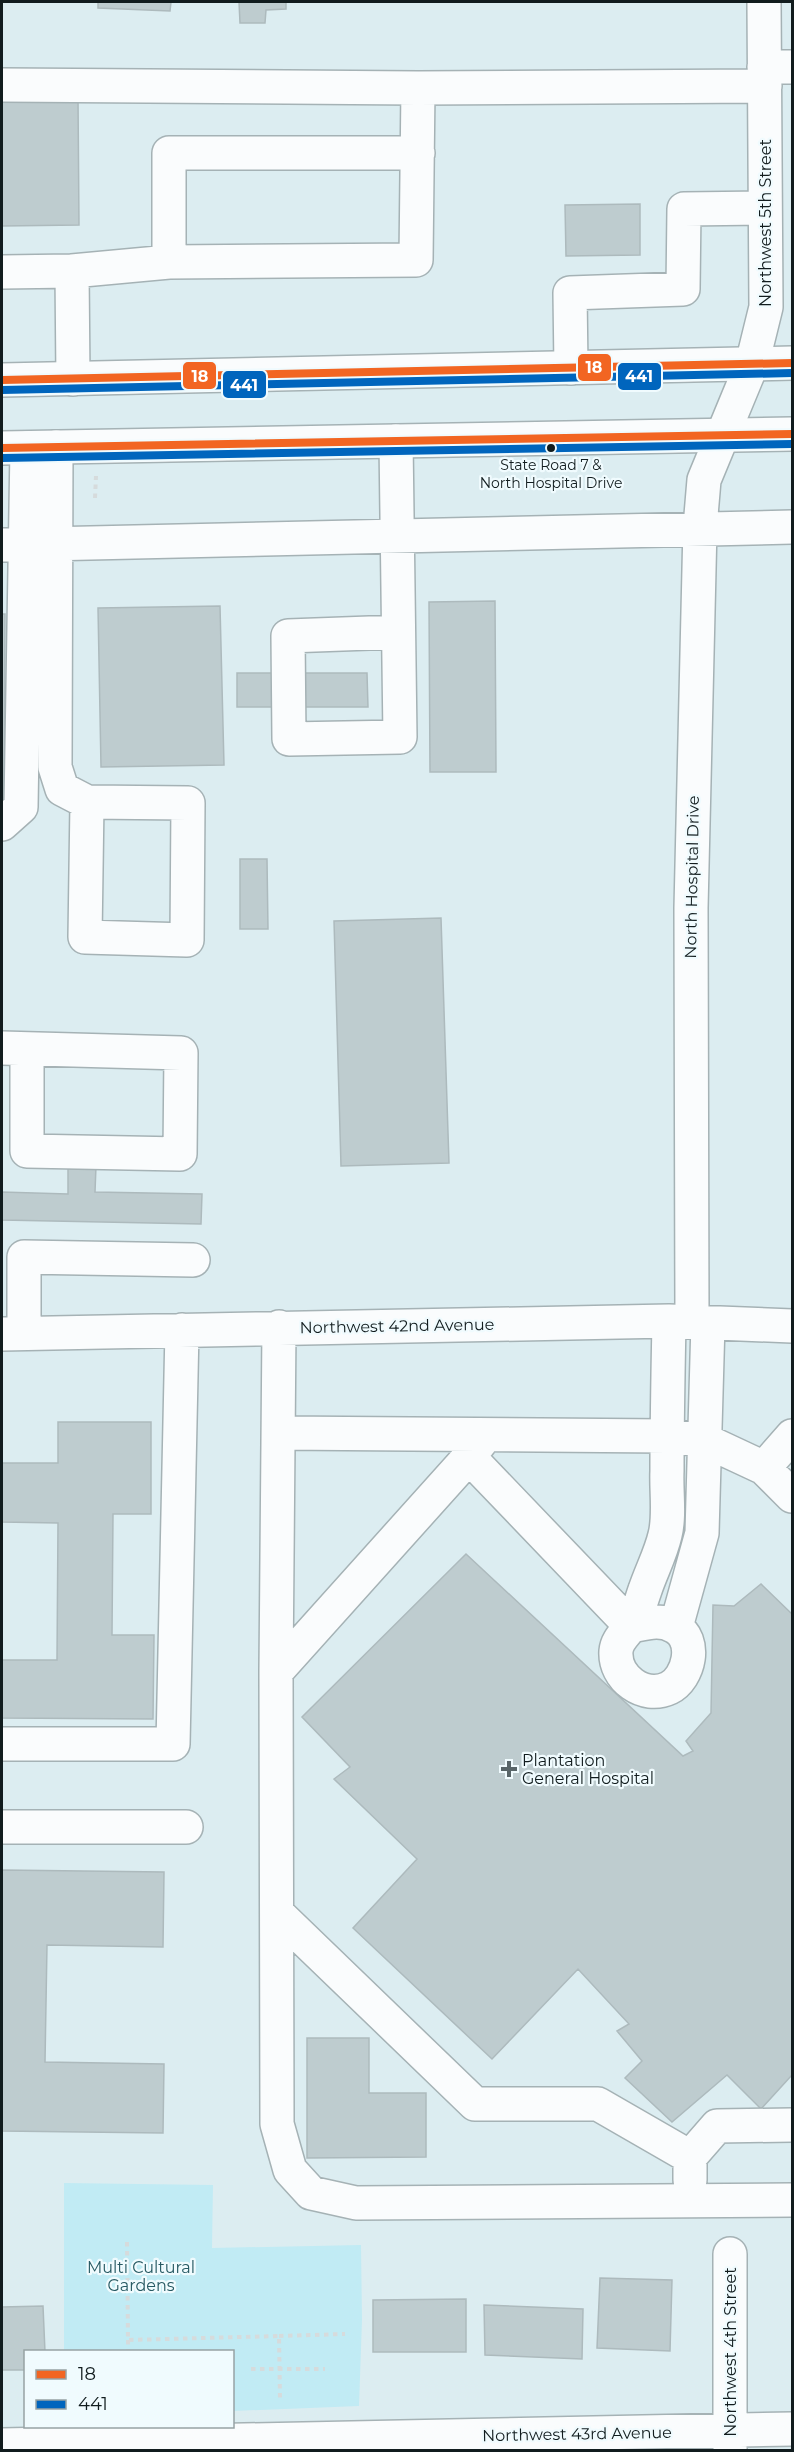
<svg xmlns="http://www.w3.org/2000/svg" width="794" height="2452" font-family="Montserrat,sans-serif">
  <style>
    .green { fill: #c1ebf4 }
    .building { fill: #becccf; stroke: #adbabd; stroke-width: 1.5 }
    .lines { fill: none; stroke-linecap: round; stroke-linejoin: round }
    .minor-casing { stroke: #a5b2b5; stroke-width: 36 }
    .major-casing { stroke: #a5b2b5; stroke-width: 36 }
    .path { stroke: #d6dbdc; stroke-width: 4; stroke-dasharray: 4.5 4.5; stroke-linecap: butt }
    .minor { stroke: #fafcfd; stroke-width: 33 }
    .major { stroke: #fafcfd; stroke-width: 33 }
    .bus-1-casing { stroke: #f0fbfe; stroke-width: 12 }
    .bus-2-casing { stroke: #f0fbfe; stroke-width: 12 }
    .bus-1 { stroke: #f26522; stroke-width: 8 }
    .bus-2 { stroke: #0065bd; stroke-width: 8 }
    .bus-dot { fill: #111c1e; stroke: #f0fbfe; stroke-width: 2 }
    .poi-dot { fill: #586568; stroke: #f0fbfe; stroke-width: 2 }
    .labels { text-anchor: middle; dominant-baseline: central; stroke-width: 4.5; stroke-linejoin: round; paint-order: stroke }
    .bus-label { font-size: 14px; fill: #111c1e; stroke: #f0fbfe }
    .street-label { font-size: 16px; fill: #111c1e; stroke: #f0fbfe }
    .poi-label { font-size: 16px; fill: #111c1e; stroke: #f0fbfe; text-anchor: start }
    .park-label { font-size: 16px; fill: #265963; stroke: #f0fbfe }
    .line-badge { stroke: #f0fbfe; stroke-width: 2 }
    .badge-label { font-size: 16px; text-anchor: middle; font-weight: bold; fill: #fff }
  </style>
  <rect width="100%" height="100%" fill="#dcedf1"/>
  <path class="green" d="M 64,2183 L 213,2185 L 212,2248 L 361,2245 L 362,2320 L 359,2406 L 233,2411 L 232,2352 L 64,2351 Z"/>
  <path class="building" d="M 98,2 L 171,2 L 170,11 L 98,8 Z
    M 239,2 L 286,2 L 286,9 L 266,10 L 265,23 L 240,23 Z
    M 2,98 L 78,98 L 79,225 L 2,226 Z
    M 640,204 L 640,255 L 566,256 L 565,205 Z
    M 495,601 L 496,772 L 430,772 L 429,602 Z
    M 220,606 L 224,765 L 101,767 L 98,608 Z
    M 2,614 L 5,614 L 4,798 L 2,798 Z
    M 237,673 L 367,673 L 368,707 L 237,707 Z
    M 240,859 L 267,859 L 268,929 L 240,929 Z
    M 441,918 L 449,1163 L 341,1166 L 334,921 Z
    M 68,1165 L 96,1166 L 95,1192 L 202,1194 L 201,1224 L 2,1220 L 2,1192 L 68,1194 Z
    M 58,1422 L 151,1422 L 151,1514 L 113,1514 L 112,1635 L 154,1635 L 153,1719 L 2,1718 L 2,1660 L 57,1660 L 58,1523 L 2,1522 L 2,1463 L 58,1463 Z
    M 466,1554 L 683,1756 L 693,1751 L 686,1741 L 711,1713 L 713,1605 L 734,1606 L 761,1584 L 792,1614 L 792,2075 L 761,2109 L 727,2075 L 672,2122 L 625,2078 L 642,2061 L 617,2031 L 629,2024 L 578,1969 L 492,2059 L 353,1928 L 417,1859 L 334,1779 L 350,1767 L 302,1717 Z
    M 2,1870 L 164,1872 L 163,1947 L 47,1945 L 45,2062 L 164,2064 L 163,2133 L 2,2131 Z
    M 307,2038 L 369,2038 L 369,2093 L 426,2093 L 426,2157 L 307,2158 Z
    M 600,2278 L 672,2280 L 670,2351 L 597,2348 Z
    M 466,2299 L 466,2352 L 373,2352 L 373,2300 Z
    M 484,2305 L 583,2309 L 582,2359 L 485,2355 Z
    M 43,2306 L 45,2352 L 26,2352 L 26,2370 L 2,2370 L 2,2307 Z"/>
  <g class="lines">
    <defs>
      <path id="minor" d="M 764,67 L 792,67
        M 2,85 L 418,88 L 765,86
        M 169,262 L 169,153 L 418,153
        M 72,271 L 169,262 L 416,260 L 418,88
        M 2,272 L 72,271 L 73,379
        M 571,368 L 570,293 L 683,289 L 684,209 L 765,208
        M 396,441 L 400,737 L 289,739 L 288,636 L 397,632
        M 56,447 L 55,767 L 62,789 L 87,802 L 85,937 L 187,940 L 188,803 L 87,802
        M 2,545 L 792,527
        M 2,824 L 21,807 L 27,448
        M 2,1048 L 181,1053 L 180,1154 L 27,1151 L 27,1049
        M 692,1321 L 691,908 L 700,527 L 704,480 L 752,364 L 766,307 L 764,2
        M 279,1327 L 276,1672 L 277,2124 L 290,2170 L 311,2193 L 356,2203 L 792,2200
        M 24,1333 L 24,1257 L 193,1260
        M 2,1334 L 669,1321 L 792,1326
        M 279,1433 L 667,1436 L 704,1440 L 764,1468 L 792,1496
        M 469,1457 L 631,1626
        M 764,1468 L 792,1436
        M 631,1626 C 646,1623 661,1618 675,1627 C 698,1640 689,1678 669,1688 C 644,1700 614,1678 616,1651 C 617,1639 627,1633 632,1624 C 638,1614 641,1601 645,1590 C 651,1572 661,1553 665,1535 C 670,1516 666,1491 667,1471 C 667,1421 668,1371 669,1321
        M 676,1627 L 702,1533 L 708,1323
        M 276,1672 L 469,1457 L 486,1435
        M 2,1744 L 173,1744 L 182,1330
        M 2,1827 L 186,1827
        M 278,1914 L 475,2104 L 598,2104 L 690,2157
        M 690,2180 L 690,2157 L 717,2126 L 792,2125
        M 730,2254 L 730,2450
        M 2,2445 L 792,2429"/>
      <path id="major" d="M 2,380 L 792,363
        M 2,448 L 792,434"/>
    </defs>
    <use href="#minor" class="minor-casing"/>
    <use href="#major" class="major-casing"/>
    <path class="path" d="M 95,498 L 96,476
      M 127,2242 L 128,2340 L 279,2336 L 280,2399
      M 279,2336 L 345,2334
      M 128,2340 L 128,2352
      M 251,2369 L 325,2369"/>
    <use href="#minor" class="minor"/>
    <use href="#major" class="major"/>
    <defs>
      <path id="bus-1" d="M 2,380 L 792,363
        M 2,448 L 792,434"/>
      <path id="bus-2" d="M 2,390 L 792,373
        M 2,458 L 792,444"/>
    </defs>
    <use href="#bus-1" class="bus-1-casing"/>
    <use href="#bus-2" class="bus-2-casing"/>
    <use href="#bus-1" class="bus-1"/>
    <use href="#bus-2" class="bus-2"/>
  </g>
  <circle class="bus-dot" cx="551" cy="448" r="5"/>
  <path class="poi-dot" d="M506 1760h6v6h6v6h-6v6h-6v-6h-6v-6h6z"/>
  <g class="labels">
    <g class="bus-label">
      <text x="551" y="465">State Road 7 &amp;<tspan x="551" dy="18">North Hospital Drive</tspan></text>
    </g>
    <g class="street-label">
      <text transform="translate(765 223) rotate(-90)">Northwest 5th Street</text>
      <text transform="translate(692 877) rotate(-89)">North Hospital Drive</text>
      <text transform="translate(397 1326) rotate(-1)">Northwest 42nd Avenue</text>
      <text transform="translate(730 2352) rotate(-90)">Northwest 4th Street</text>
      <text transform="translate(577 2434) rotate(-1)">Northwest 43rd Avenue</text>
    </g>
    <g class="poi-label">
      <text x="522" y="1760">Plantation<tspan x="522" dy="18">General Hospital</tspan></text>
    </g>
    <g class="park-label">
      <text x="141" y="2267">Multi Cultural<tspan x="141" dy="18">Gardens</tspan></text>
    </g>
  </g>
  <g class="line-badge">
    <rect x="577" y="353" width="35" height="29" rx="6" fill="#f26522"/>
    <rect x="182" y="361" width="35" height="29" rx="6" fill="#f26522"/>
    <rect x="617" y="362" width="45" height="29" rx="6" fill="#0065bd"/>
    <rect x="222" y="370" width="45" height="29" rx="6" fill="#0065bd"/>
  </g>
  <g class="badge-label">
    <text x="594" y="373">18</text>
    <text x="200" y="382">18</text>
    <text x="639" y="382">441</text>
    <text x="244" y="391">441</text>
  </g>
  <rect width="794" height="2452" fill="none" stroke="#111c1e" stroke-width="6"/>
  <rect x="24" y="2350" width="210" height="78" fill="#f0fbfe" stroke="#97a2a4" stroke-width="1.5"/>
  <rect x="36" y="2370" width="30" height="9" fill="#f26522" stroke="#97a2a4" stroke-width="1.5"/>
  <text x="78" y="2380" font-size="18" fill="#111c1e">18</text>
  <rect x="36" y="2400" width="30" height="9" fill="#0065bd" stroke="#97a2a4" stroke-width="1.5"/>
  <text x="78" y="2410" font-size="18" fill="#111c1e">441</text>
</svg>
